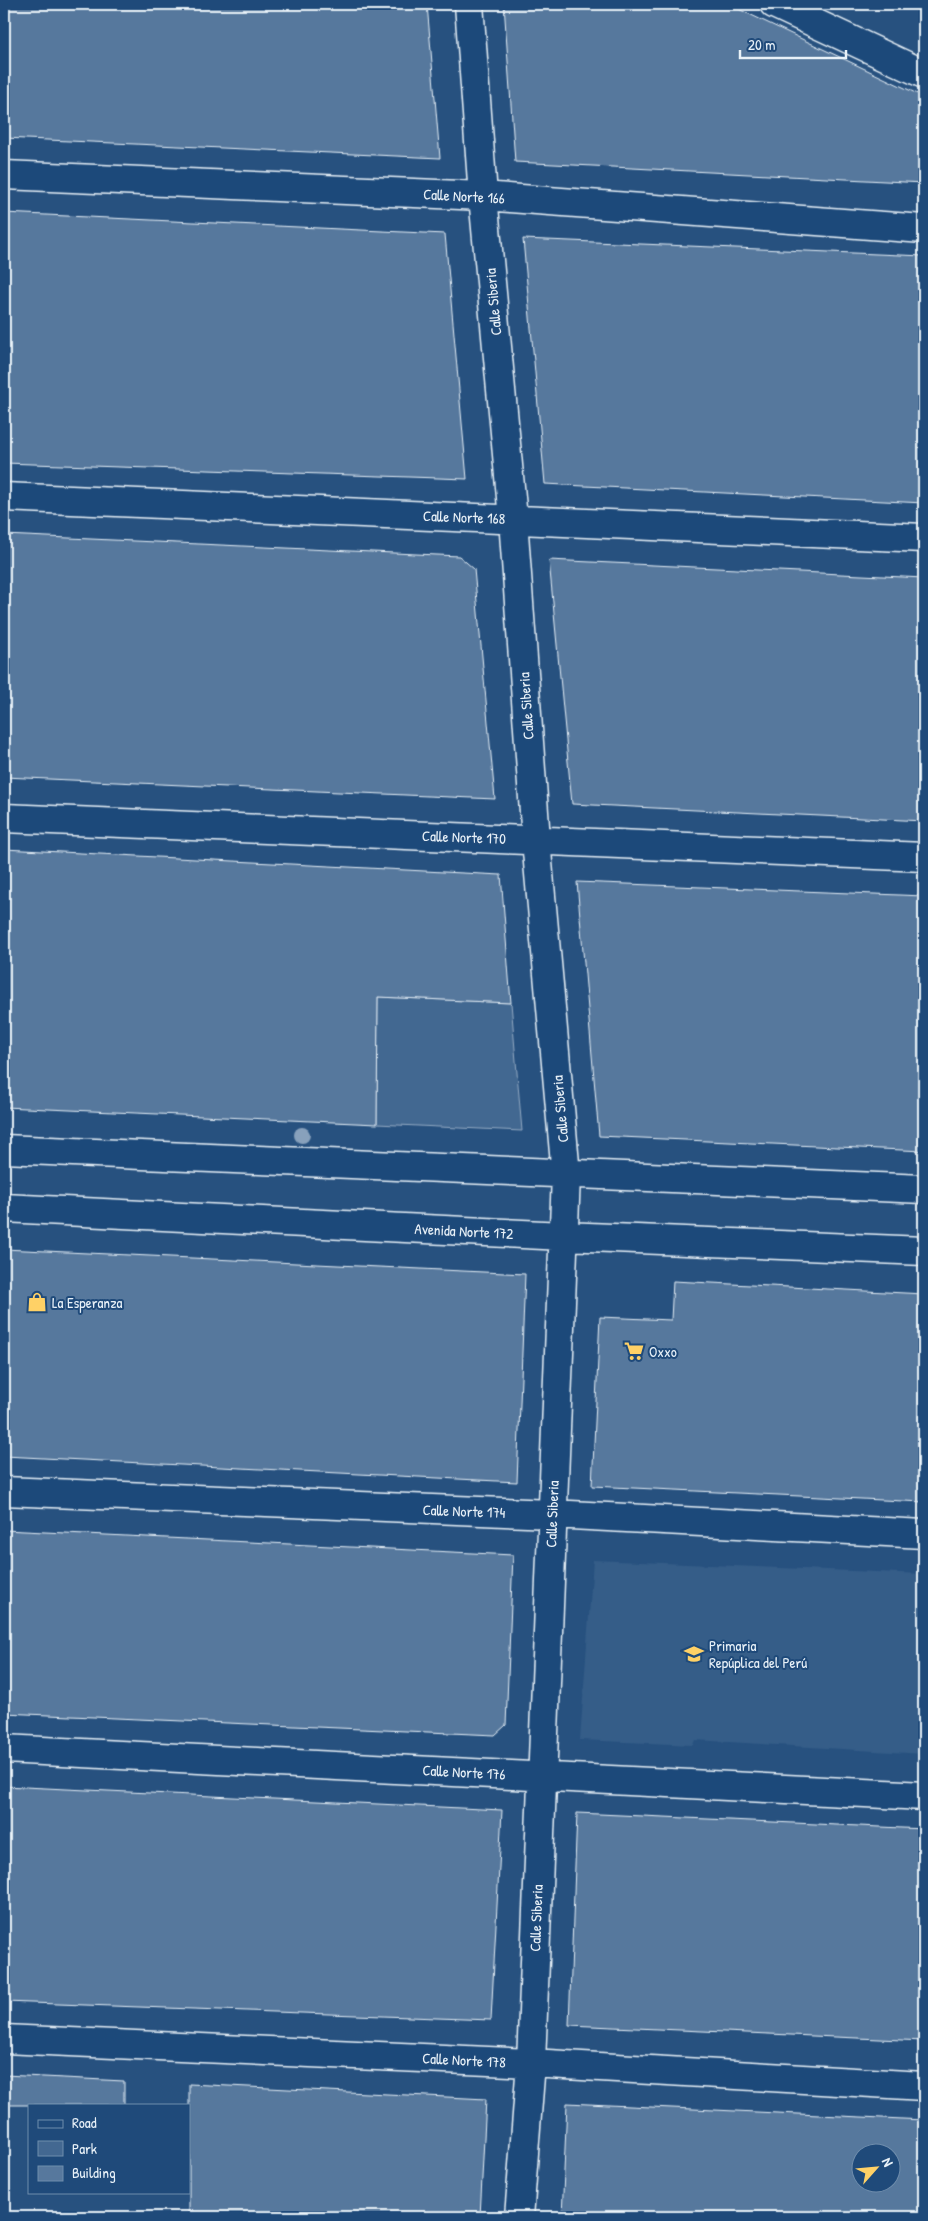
<svg xmlns="http://www.w3.org/2000/svg" width="928" height="2221" font-family="'Patrick Hand',sans-serif">
  <style>
    .built { fill: #355d88 }
    .green { fill: #436891; stroke: #96acc4 }
    .building { fill: #57789d; stroke: #e8f1f8; fill-rule: evenodd }
    .lines { fill: none; stroke-linecap: round; stroke-linejoin: round }
    .minor-casing { stroke: #e8f1f8; stroke-width: 31 }
    .major-casing { stroke: #e8f1f8; stroke-width: 31 }
    .minor { stroke: #1f4a7a; stroke-width: 28 }
    .major { stroke: #1f4a7a; stroke-width: 28 }
    .tree { fill: #88a1bc }
    .labels { text-anchor: middle; dominant-baseline: central; stroke-width: 4; stroke-linejoin: round; paint-order: stroke }
    .street-label { font-size: 15px; fill: #e8f1f8; stroke: #1f4a7a }
    .poi-label { font-size: 15px; fill: #e8f1f8; stroke: #1f4a7a; text-anchor: start }
  </style>
  <rect width="100%" height="100%" fill="#27517f"/>
  <filter id="ink" filterUnits="userSpaceOnUse"><feTurbulence type="fractalNoise" baseFrequency=".02" numOctaves="2"/><feDisplacementMap in="SourceGraphic" scale="10" xChannelSelector="R" yChannelSelector="G"/><feConvolveMatrix kernelMatrix="1 2 1 2 8 2 1 2 1" color-interpolation-filters="sRGB"/></filter>
  <g filter="url(#ink)">
    <path class="built" d="M 593,1560 L 924,1574 L 924,1754 L 695,1740 L 693,1745 L 580,1740 Z"/>
    <path class="green" d="M 378,997 L 511,1003 L 522,1131 L 377,1124 Z"/>
    <path class="building" d="M 4,4 L 427,4 L 440,158 L 4,138 Z
      M 504,4 L 728,4 L 924,97 L 924,183 L 515,162 Z
      M 4,213 L 445,234 L 467,479 L 4,463 Z
      M 523,239 L 924,256 L 924,503 L 545,484 Z
      M 4,535 L 459,556 L 474,569 L 495,799 L 4,777 Z
      M 549,560 L 924,578 L 924,821 L 572,804 Z
      M 4,849 L 501,875 L 511,1003 L 378,997 L 377,1124 L 4,1107 Z
      M 577,882 L 924,896 L 924,1151 L 599,1136 Z
      M 4,1249 L 525,1274 L 517,1482 L 4,1456 Z
      M 673,1281 L 924,1294 L 924,1502 L 592,1486 L 600,1317 L 671,1320 Z
      M 4,1530 L 513,1555 L 506,1725 L 495,1735 L 4,1713 Z
      M 4,1786 L 502,1810 L 491,2020 L 4,2002 Z
      M 577,1813 L 924,1829 L 924,2041 L 569,2025 Z
      M 4,2075 L 124,2081 L 124,2105 L 4,2105 Z
      M 189,2084 L 486,2099 L 480,2217 L 189,2217 Z
      M 567,2103 L 924,2120 L 924,2217 L 562,2217 ZM 860,2154 L 890,2154 L 890,2184 L 860,2184 Z"/>
    <g class="lines">
      <defs>
        <path id="minor" d="M 469,4 L 483,196 L 513,519 L 536,840 L 566,1175 L 531,2063 L 519,2217
          M 4,175 L 483,196 L 924,229
          M 4,497 L 924,538
          M 4,818 L 924,857
          M 4,1149 L 924,1189
          M 4,1208 L 564,1236 L 924,1251
          M 4,1491 L 552,1514 L 924,1534
          M 4,1749 L 924,1796
          M 4,2039 L 531,2063 L 924,2086"/>
        <path id="major" d="M 774,4 L 924,74"/>
      </defs>
      <use href="#minor" class="minor-casing"/>
      <use href="#major" class="major-casing"/>
      <use href="#minor" class="minor"/>
      <use href="#major" class="major"/>
    </g>
    <circle class="tree" cx="302" cy="1135" r="8"/>
  </g>
  <defs>
    <symbol id="shop-bare" viewBox="-9 -9 18 18"><path d="M-5-2.5h2.3a2.7 3.5 0 0 1 5.4 0H5L5.5 6h-11ZM-1.5-2.5h3a1.5 2.3 0 0 0-3 0Z" fill="#ffd166" stroke="#1f4a7a" stroke-width="2.5" paint-order="stroke"/></symbol>
    <symbol id="supermarket-bare" viewBox="-9 -9 18 18"><path d="M-6-5.5h2.5l.6 2H6L4.5 2H-2.5L-4.4-4H-6ZM-1.5 3.2a1.3 1.3 0 1 0 .1 0ZM3 3.2a1.3 1.3 0 1 0 .1 0Z" fill="#ffd166" stroke="#1f4a7a" stroke-width="2.5" paint-order="stroke"/></symbol>
    <symbol id="school-bare" viewBox="-9 -9 18 18"><path d="M0-5L7-2L0 1L-7-2ZM-4 1L0 2.5L4 1V4Q0 6-4 4Z" fill="#ffd166" stroke="#1f4a7a" stroke-width="2.5" paint-order="stroke"/></symbol>
  </defs>
  <g fill-rule="evenodd">
    <use href="#shop-bare" x="23" y="1288" width="28" height="28"/>
    <use href="#supermarket-bare" x="620" y="1337" width="28" height="28"/>
    <use href="#school-bare" x="680" y="1640" width="28" height="28"/>
  </g>
  <g class="labels">
    <g class="street-label">
      <text transform="translate(464 196) rotate(3)">Calle Norte 166</text>
      <text transform="translate(493 302) rotate(-95)">Calle Siberia</text>
      <text transform="translate(464 517) rotate(2)">Calle Norte 168</text>
      <text transform="translate(526 706) rotate(-94)">Calle Siberia</text>
      <text transform="translate(464 837) rotate(2)">Calle Norte 170</text>
      <text transform="translate(560 1109) rotate(-95)">Calle Siberia</text>
      <text transform="translate(464 1231) rotate(3)">Avenida Norte 172</text>
      <text transform="translate(464 1511) rotate(2)">Calle Norte 174</text>
      <text transform="translate(552 1514) rotate(-88)">Calle Siberia</text>
      <text transform="translate(464 1772) rotate(3)">Calle Norte 176</text>
      <text transform="translate(536 1918) rotate(-88)">Calle Siberia</text>
      <text transform="translate(464 2060) rotate(3)">Calle Norte 178</text>
    </g>
    <g class="poi-label">
      <text x="52" y="1302">La Esperanza</text>
      <text x="649" y="1351">Oxxo</text>
      <text x="709" y="1645">Primaria<tspan x="709" dy="17">Repúplica del Perú</tspan></text>
    </g>
  </g>
  <rect width="928" height="2221" fill="none" stroke="#1f4a7a" stroke-width="20"/>
  <rect x="10" y="10" width="908" height="2201" fill="none" stroke="#e8f1f8" stroke-width="2" filter="url(#ink)"/>
  <rect x="28" y="2104" width="162" height="90" fill="#1f4a7a" stroke="#6f8dac"/>
  <rect x="38" y="2120" width="25" height="8" fill="#1f4a7a" stroke="#6f8dac"/>
  <text x="72" y="2128" font-size="15" fill="#e8f1f8">Road</text>
  <rect x="38" y="2141" width="25" height="15" fill="#436891" stroke="#6f8dac"/>
  <text x="72" y="2154" font-size="15" fill="#e8f1f8">Park</text>
  <rect x="38" y="2166" width="25" height="15" fill="#57789d" stroke="#6f8dac"/>
  <text x="72" y="2178" font-size="15" fill="#e8f1f8">Building</text>
  <g transform="translate(876 2168) rotate(63)"><circle r="24" fill="#1f4a7a" stroke="#6f8dac"/>
  <path d="M0-4L9 19L0 12L-9 19Z" fill="#ffd166"/>
  <text y="-8" font-size="14" font-weight="bold" text-anchor="middle" fill="#e8f1f8">N</text>
  </g>
  <path d="M740 50v8h106v-8" fill="none" stroke="#e8f1f8" stroke-width="2.5"/>
  <text x="748" y="50" font-size="15" fill="#e8f1f8" stroke="#1f4a7a" stroke-width="4" paint-order="stroke">20 m</text>
</svg>
